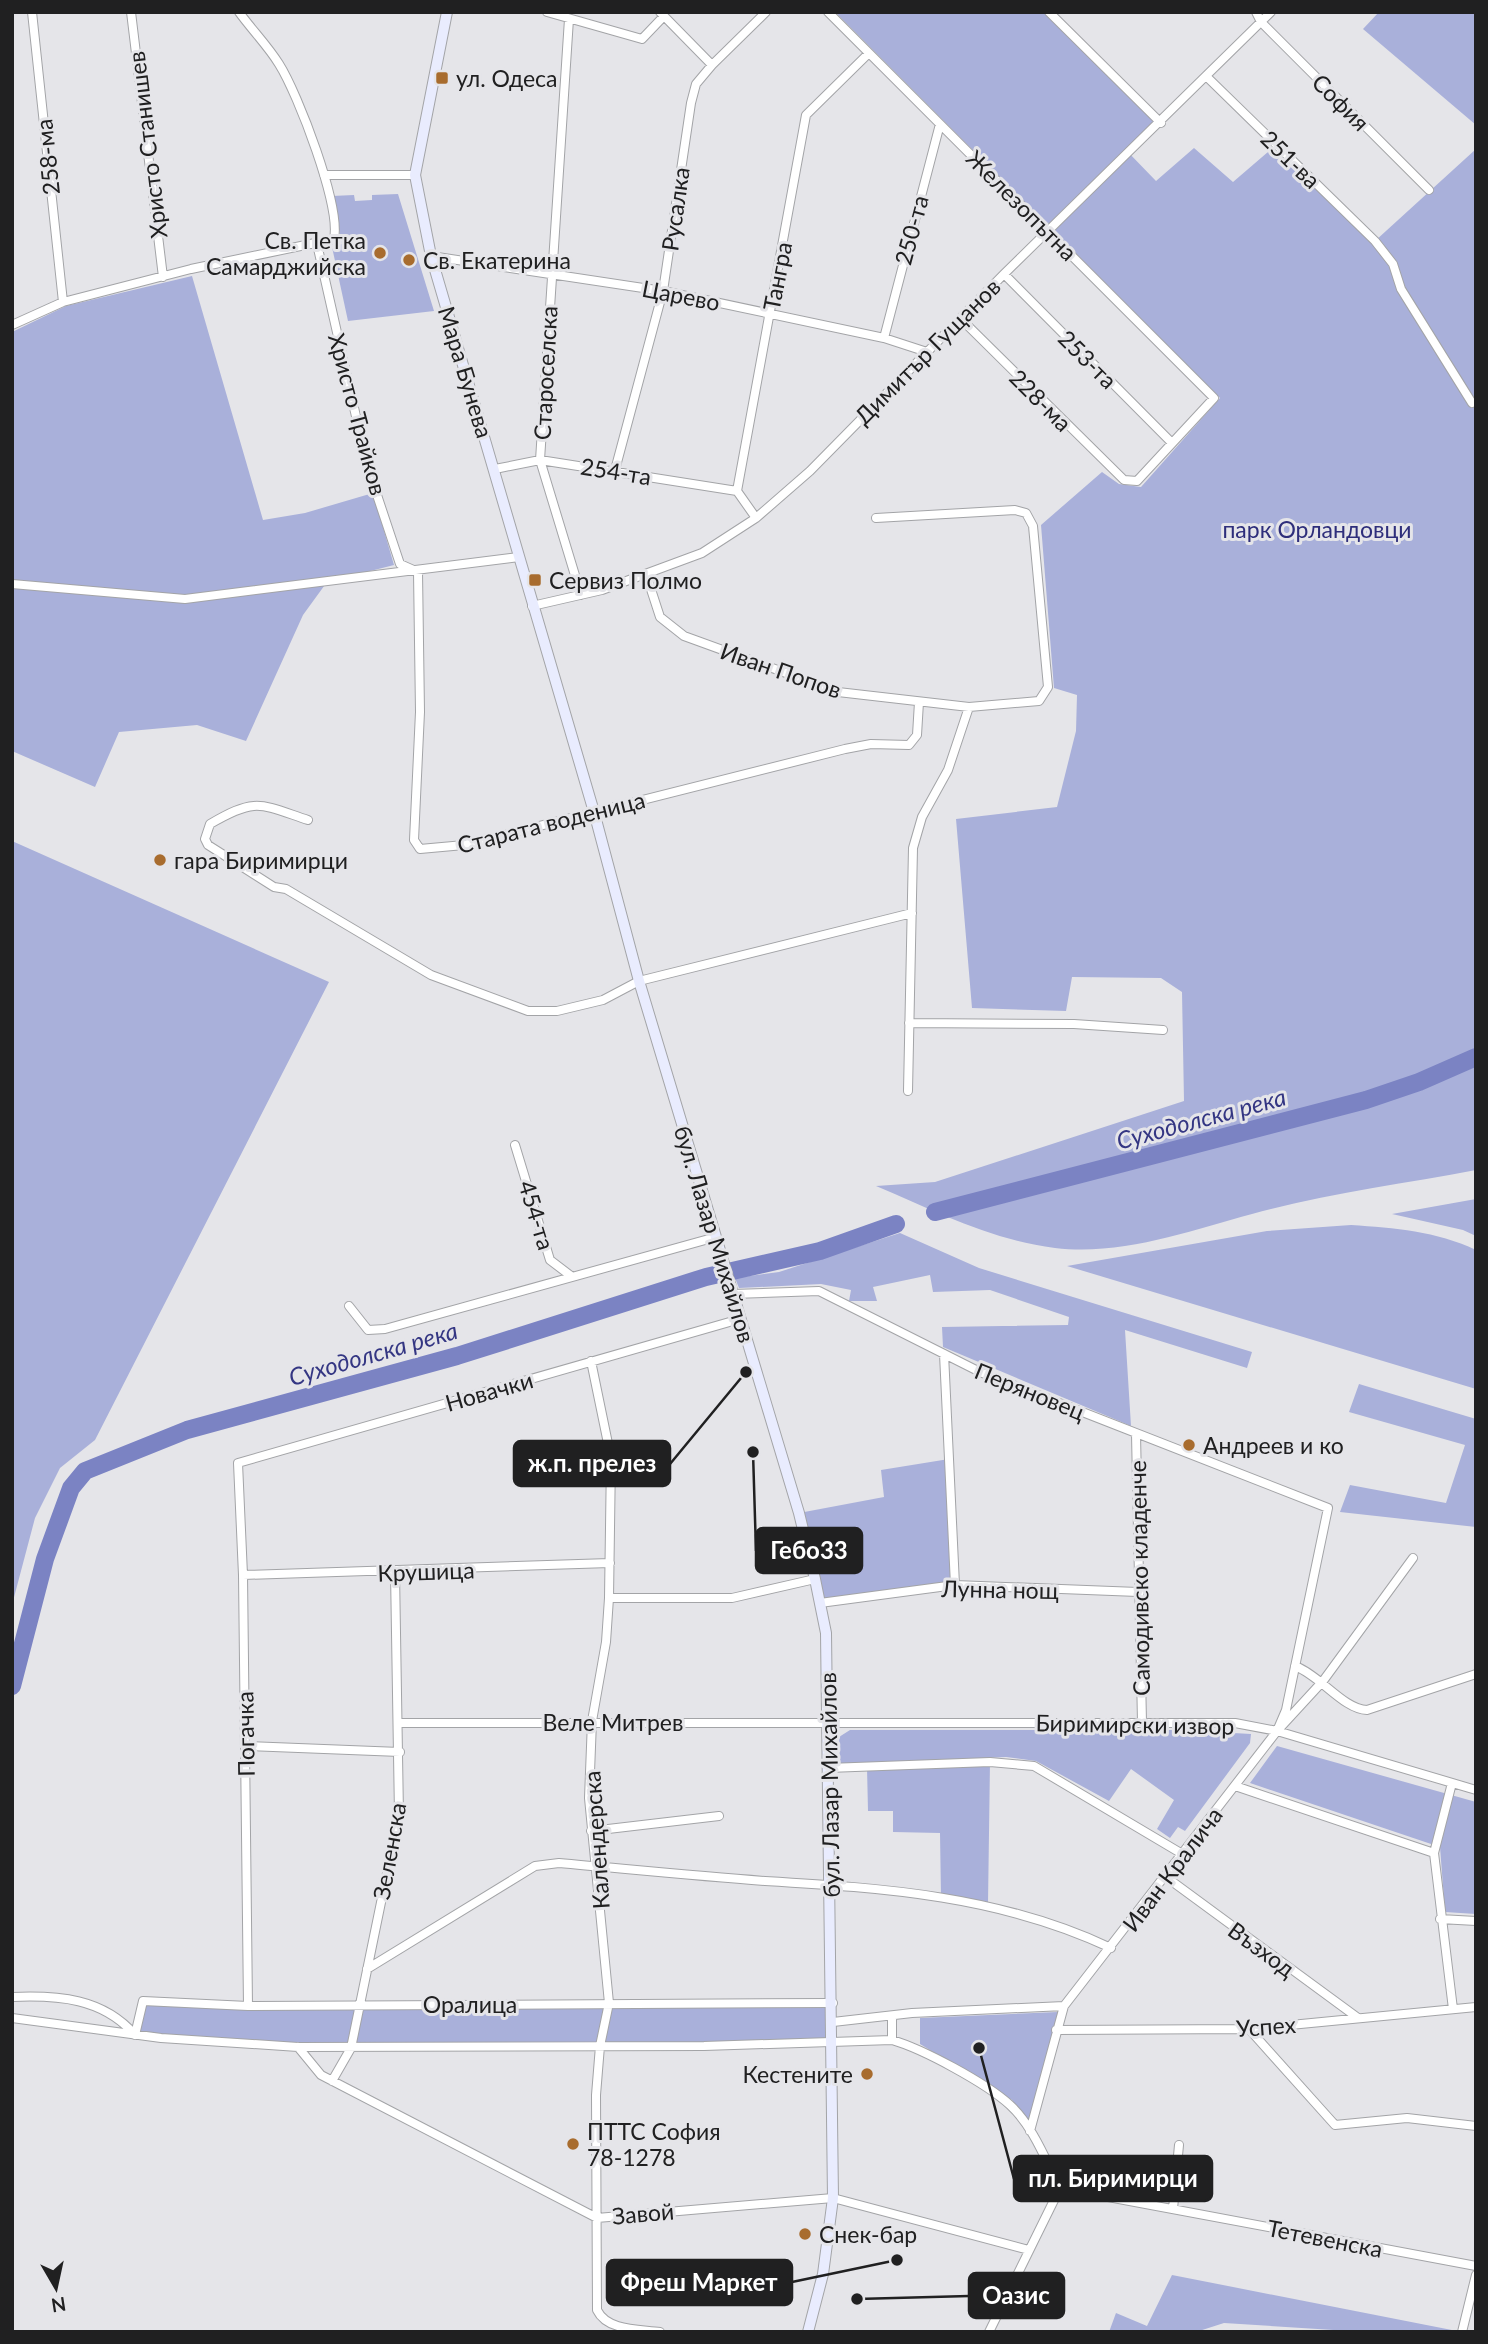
<svg xmlns="http://www.w3.org/2000/svg" width="1488" height="2344" font-family="Lato,sans-serif">
  <style>
    .green { fill: #a9b0da }
    .lines { fill: none; stroke-linecap: round; stroke-linejoin: round }
    .river { stroke: #7b83c3; stroke-width: 18 }
    .street-casing { stroke: #a3a4a7; stroke-width: 10 }
    .secondary-casing { stroke: #a3a4a7; stroke-width: 12 }
    .street { stroke: #fff; stroke-width: 8 }
    .secondary { stroke: #e9ecfe; stroke-width: 10 }
    .poi-dot { fill: #a86c2e; stroke: #e5e5e9; stroke-width: 2.5 }
    .labels { text-anchor: middle; dominant-baseline: central; stroke-width: 6; stroke-linejoin: round; paint-order: stroke }
    .poi-label { font-size: 23px; fill: #202021; stroke: #e5e5e9; text-anchor: start }
    .street-label { font-size: 23px; fill: #202021; stroke: #e5e5e9 }
    .park-label { font-size: 23px; fill: #2e2e7b; stroke: #e5e5e9 }
    .water-label { font-size: 24px; font-style: italic; fill: #343683; stroke: #e5e5e9 }
    .leader { fill: none; stroke: #202021; stroke-width: 2.5 }
    .callout-dot { fill: #202021; stroke: #e5e5e9; stroke-width: 2.5 }
    .callout { fill: #202021; stroke: #202021; stroke-width: 2.5 }
    .callout-label { font-size: 24px; text-anchor: middle; font-weight: bold; fill: #fff }
  </style>
  <rect width="100%" height="100%" fill="#e5e5e9"/>
  <path class="green" d="M 835,12 L 1043,12 L 1154,122 L 1126,150 L 1156,181 L 1194,148 L 1233,182 L 1276,145 L 1375,241 L 1476,149 L 1476,1170 C 1403,1184 1323,1194 1252,1214 C 1189,1231 1122,1256 1055,1248 C 991,1240 935,1211 876,1186 L 935,1182 L 1184,1101 L 1182,992 L 1161,978 L 1072,977 L 1066,1011 L 972,1008 L 956,819 L 1057,807 L 1076,731 L 1077,695 L 1054,688 L 1041,525 L 1102,472 L 1119,484 L 1141,487 L 1220,398 Z
    M 1379,12 L 1476,12 L 1476,125 L 1363,29 Z
    M 398,194 L 434,311 L 348,321 L 332,247 L 342,244 L 332,196 L 354,195 L 355,201 L 372,200 L 372,195 Z
    M 192,276 L 263,520 L 305,513 L 373,493 L 394,565 L 327,582 L 303,615 L 246,741 L 197,725 L 119,732 L 95,787 L 12,751 L 12,332 L 66,306 Z
    M 12,841 L 329,982 L 95,1440 L 60,1468 L 35,1518 L 12,1605 Z
    M 1476,1199 L 1476,1236 L 1463,1230 L 1392,1214 Z
    M 1351,1225 C 1395,1228 1436,1231 1476,1250 L 1476,1389 L 1067,1266 L 1267,1231 Z
    M 900,1233 L 979,1268 L 1252,1352 L 1247,1368 L 1125,1330 L 1131,1426 L 943,1347 L 942,1327 L 1068,1325 L 1069,1317 L 990,1290 L 933,1292 L 930,1275 L 873,1287 L 877,1301 L 849,1301 L 851,1290 L 821,1284 L 739,1288 L 735,1278 L 779,1272 Z
    M 1359,1384 L 1476,1419 L 1476,1527 L 1340,1512 L 1350,1485 L 1446,1503 L 1465,1445 L 1349,1412 Z
    M 949,1459 L 955,1585 L 820,1603 L 799,1513 L 884,1497 L 881,1470 Z
    M 850,1730 L 1180,1730 L 1251,1734 L 1250,1743 L 1185,1831 L 1178,1827 L 1170,1838 L 1157,1829 L 1174,1800 L 1131,1769 L 1109,1801 L 1036,1761 L 1006,1757 L 840,1764 L 839,1737 Z
    M 1277,1746 L 1476,1802 L 1476,1914 L 1445,1912 L 1440,1847 L 1250,1783 Z
    M 990,1762 L 988,1904 L 941,1897 L 940,1833 L 893,1832 L 893,1811 L 868,1811 L 867,1767 Z
    M 143,2001 L 248,2006 L 833,2003 L 833,2043 L 351,2048 L 135,2035 Z
    M 1058,2012 L 1028,2123 L 1012,2100 L 920,2044 L 920,2018 Z
    M 1172,2275 L 1462,2332 L 1365,2332 L 1224,2323 L 1196,2332 L 1109,2332 L 1116,2313 L 1147,2326 Z"/>
  <g class="lines">
    <path class="river" d="M 935,1212 L 1366,1100 L 1419,1082 L 1476,1057
      M 12,1686 L 45,1559 L 71,1488 L 85,1471 L 187,1430 L 457,1356 L 706,1277 L 820,1251 L 896,1224"/>
    <defs>
      <path id="street" d="M 32,12 L 63,302
        M 131,12 L 163,277
        M 547,12 L 642,39 L 664,16
        M 660,12 L 712,65
        M 828,12 L 1214,398 L 1137,481 L 1124,480 L 960,318
        M 1049,12 L 1161,123
        M 1256,12 L 1261,22 L 1429,190
        M 569,19 L 540,460 L 581,595
        M 1207,77 L 1375,241 L 1393,264 L 1401,289 L 1472,403
        M 324,175 L 415,175
        M 317,244 L 367,465 L 400,564 L 418,572 L 420,712 L 414,840 L 420,849 L 464,845 L 845,749 L 871,744 L 909,745 L 917,735 L 919,702
        M 431,256 L 663,291 L 884,338 L 927,352
        M 1004,274 L 1172,443
        M 12,325 L 63,302 L 191,269 L 334,239 C 341,206 298,94 279,64 C 268,46 252,30 239,12
        M 884,338 L 940,124
        M 495,469 L 540,460 L 737,491
        M 615,470 L 663,291 L 691,103 L 696,84 L 712,65 L 766,12
        M 756,518 L 737,491 L 806,115 L 869,53
        M 646,574 L 660,617 L 684,636 L 838,692 L 969,707 L 1039,701 L 1048,687 L 1033,526 L 1026,513 L 1015,510 L 876,518
        M 12,584 L 185,599 L 519,557
        M 532,606 L 602,590 L 702,553 L 756,518 L 810,471 L 1004,274 L 1271,12
        M 308,820 C 260,804 256,797 210,824 L 205,839 L 208,845 L 274,887 L 286,889 L 431,975 L 528,1011 L 557,1011 L 603,1000 L 639,981 L 912,913
        M 909,1023 L 1074,1024 L 1163,1030
        M 908,1091 L 913,848 L 922,817 L 948,770 L 969,707
        M 515,1145 L 550,1260 L 571,1276
        M 733,1294 L 819,1291 L 980,1372 L 1328,1508 L 1286,1710 L 1277,1731
        M 349,1306 L 368,1330 L 385,1329 L 716,1237
        M 944,1354 L 955,1585
        M 591,1361 L 611,1458 L 609,1598 L 606,1642 L 592,1721 L 589,1798 L 609,2003 L 600,2046 L 596,2095 L 597,2310 C 607,2331 639,2329 660,2332
        M 1136,1434 L 1142,1722
        M 243,1575 L 610,1563
        M 609,1598 L 732,1598 L 815,1579
        M 820,1603 L 955,1585 L 1138,1592
        M 1295,1666 C 1321,1676 1343,1709 1367,1710 L 1476,1674
        M 400,1723 L 1235,1723 L 1277,1731 L 1476,1790
        M 245,1746 L 400,1752
        M 828,1768 L 990,1762 L 1034,1766 L 1184,1855
        M 1452,1783 L 1434,1853 L 1453,2009
        M 1235,1786 L 1434,1853
        M 591,1831 L 719,1816
        M 1166,1877 L 1358,2018
        M 1440,1919 L 1476,1921
        M 367,1969 L 535,1866 L 559,1863 C 627,1869 696,1876 765,1881 C 885,1888 1001,1896 1111,1948
        M 12,1997 C 58,1995 103,1998 135,2035
        M 248,2006 L 243,1575 L 238,1463 L 740,1319
        M 12,2018 L 161,2038 L 298,2047 L 704,2046 L 892,2040 C 923,2049 986,2083 1010,2105 C 1033,2126 1046,2161 1060,2188 L 1476,2266
        M 833,2022 L 912,2013 L 1064,2006
        M 1249,2029 L 1335,2125 L 1407,2118 L 1476,2126
        M 1056,2030 L 1249,2029 L 1476,2007
        M 135,2035 L 143,2001 L 248,2006 L 833,2003
        M 892,2040 L 892,2018
        M 298,2047 L 321,2075 L 597,2218 L 833,2198 L 1029,2250
        M 332,2081 L 351,2048 L 399,1815 L 395,1572
        M 1030,2131 L 1064,2006 L 1277,1731 L 1323,1681 L 1413,1558
        M 1173,2209 L 1179,2145
        M 989,2332 L 1060,2188
        M 1462,2332 L 1476,2275"/>
      <path id="secondary" d="M 447,12 L 415,175 L 431,256 L 594,812 L 639,981 L 799,1513 L 815,1579 L 826,1633 L 833,2198 L 823,2274 L 808,2332"/>
    </defs>
    <use href="#street" class="street-casing"/>
    <use href="#secondary" class="secondary-casing"/>
    <use href="#street" class="street"/>
    <use href="#secondary" class="secondary"/>
  </g>
  <g class="poi-dot">
    <rect x="435" y="71" width="14" height="14" rx="3.5"/>
    <circle cx="380" cy="253" r="7"/>
    <circle cx="409" cy="260" r="7"/>
    <rect x="528" y="573" width="14" height="14" rx="3.5"/>
    <circle cx="160" cy="860" r="7"/>
    <circle cx="1189" cy="1445" r="7"/>
    <circle cx="867" cy="2074" r="7"/>
    <circle cx="573" cy="2144" r="7"/>
    <circle cx="805" cy="2234" r="7"/>
  </g>
  <g class="labels">
    <g class="poi-label">
      <text x="456" y="78">ул. Одеса</text>
      <text x="366" y="240" text-anchor="end">Св. Петка<tspan x="366" dy="26">Самарджийска</tspan></text>
      <text x="423" y="260">Св. Екатерина</text>
      <text x="549" y="580">Сервиз Полмо</text>
      <text x="174" y="860">гара Биримирци</text>
      <text x="1203" y="1445">Андреев и ко</text>
      <text x="853" y="2074" text-anchor="end">Кестените</text>
      <text x="587" y="2131">ПТТС София<tspan x="587" dy="26">78-1278</tspan></text>
      <text x="819" y="2234">Снек-бар</text>
    </g>
    <g class="street-label">
      <text transform="translate(1341 102) rotate(45)">София</text>
      <text transform="translate(147 145) rotate(-97)">Христо Станишев</text>
      <text transform="translate(47 157) rotate(-96)">258-ма</text>
      <text transform="translate(1291 159) rotate(44)">251-ва</text>
      <text transform="translate(1022 205) rotate(45)">Железопътна</text>
      <text transform="translate(675 209) rotate(-82)">Русалка</text>
      <text transform="translate(911 230) rotate(-75)">250-та</text>
      <text transform="translate(777 276) rotate(-79)">Тангра</text>
      <text transform="translate(681 295) rotate(11)">Царево</text>
      <text transform="translate(927 351) rotate(-45)">Димитър Гущанов</text>
      <text transform="translate(1088 359) rotate(45)">253-та</text>
      <text transform="translate(466 372) rotate(73)">Мара Бунева</text>
      <text transform="translate(545 373) rotate(-87)">Староселска</text>
      <text transform="translate(1041 400) rotate(45)">228-ма</text>
      <text transform="translate(358 414) rotate(75)">Христо Трайков</text>
      <text transform="translate(616 471) rotate(9)">254-та</text>
      <text transform="translate(781 670) rotate(19)">Иван Попов</text>
      <text transform="translate(551 822) rotate(-14)">Старата воденица</text>
      <text transform="translate(537 1215) rotate(73)">454-та</text>
      <text transform="translate(715 1234) rotate(73)">бул. Лазар Михайлов</text>
      <text transform="translate(489 1391) rotate(-16)">Новачки</text>
      <text transform="translate(1030 1391) rotate(22)">Перяновец</text>
      <text transform="translate(426 1571) rotate(-2)">Крушица</text>
      <text transform="translate(1139 1578) rotate(-91)">Самодивско кладенче</text>
      <text transform="translate(1000 1589) rotate(1)">Лунна нощ</text>
      <text x="613" y="1722">Веле Митрев</text>
      <text transform="translate(1135 1724) rotate(1)">Биримирски извор</text>
      <text transform="translate(245 1734) rotate(-91)">Погачка</text>
      <text transform="translate(829 1785) rotate(-91)">бул. Лазар Михайлов</text>
      <text transform="translate(596 1840) rotate(-94)">Календерска</text>
      <text transform="translate(389 1851) rotate(-80)">Зеленска</text>
      <text transform="translate(1172 1869) rotate(-53)">Иван Кралича</text>
      <text transform="translate(1262 1949) rotate(36)">Възход</text>
      <text x="470" y="2004">Оралица</text>
      <text transform="translate(1266 2026) rotate(-4)">Успех</text>
      <text transform="translate(643 2213) rotate(-5)">Завой</text>
      <text transform="translate(1325 2238) rotate(11)">Тетевенска</text>
    </g>
    <g class="park-label">
      <text x="1317" y="529">парк Орландовци</text>
    </g>
    <g class="water-label">
      <text transform="translate(1201 1118) rotate(-15)">Суходолска река</text>
      <text transform="translate(373 1353) rotate(-16)">Суходолска река</text>
    </g>
  </g>
  <path class="leader" d="M746 1372L670 1464M753 1452L756 1551M979 2048L1014 2179M897 2260L792 2282M857 2299L969 2296"/>
  <g class="callout-dot">
    <circle cx="746" cy="1372" r="7"/>
    <circle cx="753" cy="1452" r="7"/>
    <circle cx="979" cy="2048" r="7"/>
    <circle cx="897" cy="2260" r="7"/>
    <circle cx="857" cy="2299" r="7"/>
  </g>
  <g class="callout">
    <rect x="514" y="1441" width="156" height="45" rx="7"/>
    <rect x="756" y="1528" width="106" height="45" rx="7"/>
    <rect x="1014" y="2156" width="198" height="45" rx="7"/>
    <rect x="607" y="2260" width="185" height="45" rx="7"/>
    <rect x="969" y="2273" width="95" height="45" rx="7"/>
  </g>
  <g class="callout-label">
    <text x="592" y="1472">ж.п. прелез</text>
    <text x="809" y="1559">Гебо33</text>
    <text x="1113" y="2187">пл. Биримирци</text>
    <text x="699" y="2291">Фреш Маркет</text>
    <text x="1016" y="2304">Оазис</text>
  </g>
  <rect width="1488" height="2344" fill="none" stroke="#202021" stroke-width="28"/>
  <g transform="translate(56 2288) rotate(171)" stroke="#e5e5e9" stroke-width="5" paint-order="stroke">
  <path d="M0-5L12 26L0 18L-12 26Z" fill="#202021"/>
  <text y="-10" font-size="19" font-weight="bold" text-anchor="middle" fill="#202021">N</text>
  </g>
</svg>
